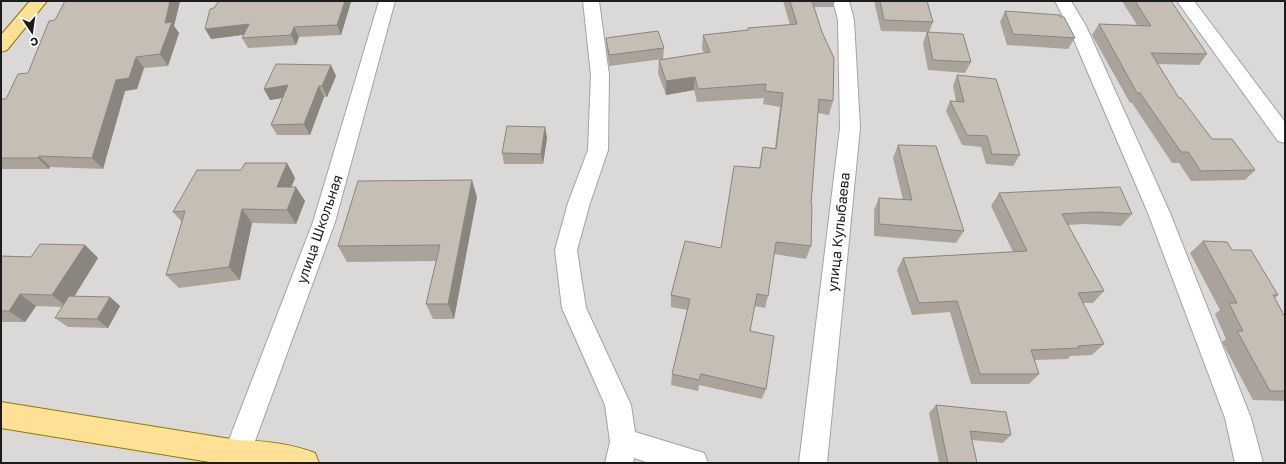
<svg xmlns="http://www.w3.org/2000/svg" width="1286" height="464" font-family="'Golos Text',sans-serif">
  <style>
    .residential { fill: #dad9d8 }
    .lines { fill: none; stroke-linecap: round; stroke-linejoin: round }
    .minor-casing { stroke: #a3a3a3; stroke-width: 2 }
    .major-casing { stroke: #937900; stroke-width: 2 }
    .minor { fill: #fff; fill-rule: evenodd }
    .major { fill: #ffe195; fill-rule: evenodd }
    .wall { fill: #a9a39b }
    .shaded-wall { fill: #8a857e }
    .building { fill: #c5beb4; stroke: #8a857e }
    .labels { text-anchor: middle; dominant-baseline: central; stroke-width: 3; stroke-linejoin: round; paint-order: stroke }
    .street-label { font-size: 14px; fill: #1c1c1c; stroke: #fff }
  </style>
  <rect width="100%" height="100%" fill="#eeebe1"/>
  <path class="residential" d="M 1,1 L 1285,1 L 1285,463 L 1,463 Z"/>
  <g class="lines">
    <defs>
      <path id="minor" d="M 379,1 L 395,1 L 335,222 L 247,463 L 217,463 L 227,445 L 313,222 Z
        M 583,1 L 599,1 L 609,75 L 608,150 L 590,203 L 577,250 L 586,308 L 631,405 L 635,432 L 704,453 L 708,463 L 649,463 L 634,458 L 633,463 L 605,463 L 610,442 L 605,405 L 562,308 L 555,250 L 568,203 L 588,150 L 591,75 Z
        M 833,1 L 849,1 L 854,20 L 860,128 L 827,463 L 799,463 L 840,128 L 838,20 Z
        M 1055,1 L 1071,1 L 1086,26 L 1170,213 L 1251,418 L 1263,463 L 1235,463 L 1225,418 L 1148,213 L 1068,26 Z
        M 1177,1 L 1194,1 L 1285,122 L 1285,143 L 1278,141 Z"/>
      <path id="major" d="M 30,1 L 47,1 L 7,50 L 1,52 L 1,35 Z
        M 1,402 L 237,440 C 263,441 290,443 315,453 L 319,463 L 216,463 L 1,428 Z"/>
    </defs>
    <use href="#minor" class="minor-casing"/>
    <use href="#major" class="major-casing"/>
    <use href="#minor" class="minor"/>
    <use href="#major" class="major"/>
  </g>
  <path class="wall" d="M 65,1 L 180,1 L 174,26 L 179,33 L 168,66 L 144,68 L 137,89 L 125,91 L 103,169 L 50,167 L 49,169 L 1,169 L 1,99 L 6,99 L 28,73 Z
    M 219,1 L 351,1 L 351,2 L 341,35 L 299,37 L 296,45 L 248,48 L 242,38 L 244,35 L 211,39 L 214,8 Z
    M 783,1 L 835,1 L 833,7 L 814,7 L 833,101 L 829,115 L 818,113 L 811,205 L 811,246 L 806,259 L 774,254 L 768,296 L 765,308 L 754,306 L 750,331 L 766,389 L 762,399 L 699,385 L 698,391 L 671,385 L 672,374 L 688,310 L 671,307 L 671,295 L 721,248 L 759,168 L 763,147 L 775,148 L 780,107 L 763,104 L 764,98 L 697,102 L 694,90 L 666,95 L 658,73 L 659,60 L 704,53 L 702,49 L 703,35 L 748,30 L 748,28 L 790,25 Z
    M 874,1 L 927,1 L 933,22 L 929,32 L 971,62 L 965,73 L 928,70 L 923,43 L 927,32 L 881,31 Z
    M 1122,1 L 1171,1 L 1207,54 L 1199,65 L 1158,64 L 1179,98 L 1212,139 L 1255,170 L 1245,180 L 1191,181 L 1179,163 L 1172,163 L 1132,103 L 1130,103 L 1092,35 L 1099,24 L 1137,25 Z
    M 1005,11 L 1075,38 L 1068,49 L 1007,45 L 1000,22 Z
    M 606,38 L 664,48 L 663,59 L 609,66 L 607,49 Z
    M 331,65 L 336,76 L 327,97 L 324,97 L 310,135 L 277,135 L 271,125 L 282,98 L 270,100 L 264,89 Z
    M 957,75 L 1020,155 L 1013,166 L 986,164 L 981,147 L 962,145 L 946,111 L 950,101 L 956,101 L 953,86 Z
    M 545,127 L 547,138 L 543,164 L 504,164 L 502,153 Z
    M 898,145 L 964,231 L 956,243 L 874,236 L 874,210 L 879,198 L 903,200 L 893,158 Z
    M 287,163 L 295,178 L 291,187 L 305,201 L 296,224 L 252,223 L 240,280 L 179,288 L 166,275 L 182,222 L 173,212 L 241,170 Z
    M 999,193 L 1132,214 L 1121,226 L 1085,224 L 1068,225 L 1104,291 L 1093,303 L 1083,303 L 1104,344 L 1092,355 L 1070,356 L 1068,359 L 1035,360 L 1039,374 L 1029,384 L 971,384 L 950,312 L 912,315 L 897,270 L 903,258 L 1013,252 L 991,206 Z
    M 477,197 L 454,319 L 433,319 L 426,304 L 436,261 L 347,262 L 338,246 Z
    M 1203,241 L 1232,250 L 1278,295 L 1275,298 L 1285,317 L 1285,401 L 1253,400 L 1222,342 L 1226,339 L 1215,314 L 1220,310 L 1190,253 Z
    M 85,245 L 98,258 L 75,296 L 110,297 L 120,306 L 108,328 L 68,327 L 55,318 L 62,307 L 36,306 L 25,322 L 1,322 L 1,256 L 31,257 Z
    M 936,405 L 1011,435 L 1003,443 L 972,440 L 977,463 L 939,463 L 929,413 Z"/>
  <path class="shaded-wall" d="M 170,1 L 180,1 L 174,26 L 179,33 L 168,66 L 160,54 L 165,23 Z
    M 345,1 L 351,1 L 351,2 L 341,35 L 337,25 Z
    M 249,24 L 254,33 L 211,39 L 205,29 Z
    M 294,27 L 299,37 L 296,45 L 291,35 Z
    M 136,57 L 144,68 L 137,89 L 125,91 L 103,169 L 92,158 L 116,80 Z
    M 331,65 L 336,76 L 327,97 L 322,86 Z
    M 695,77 L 694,90 L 666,95 L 666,81 Z
    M 288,85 L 293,96 L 270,100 L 264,89 Z
    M 319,86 L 324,97 L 310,135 L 304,124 Z
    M 545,127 L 547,138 L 543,164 L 541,154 Z
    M 39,156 L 50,167 L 49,169 L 38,158 Z
    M 287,163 L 295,178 L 286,201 L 277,187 Z
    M 472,180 L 477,197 L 454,319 L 448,304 Z
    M 296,187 L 305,201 L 296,224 L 287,210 Z
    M 242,209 L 252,223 L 240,280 L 229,267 Z
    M 85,245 L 98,258 L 67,307 L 52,295 Z
    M 20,294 L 36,306 L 25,322 L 9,311 Z
    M 110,297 L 120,306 L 108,328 L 97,319 Z"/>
  <path class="building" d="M 65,1 L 170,1 L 165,23 L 172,22 L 160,54 L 136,57 L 129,78 L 116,80 L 92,158 L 39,156 L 38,158 L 1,158 L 1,99 L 6,99 L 18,74 L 28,73 L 49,21 L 55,20 Z
    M 219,1 L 345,1 L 337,25 L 294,27 L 291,35 L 242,38 L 249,24 L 205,29 L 210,9 L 214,8 Z
    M 790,1 L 812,1 L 822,32 L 834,58 L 833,101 L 819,99 L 811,205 L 812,205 L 811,246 L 776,242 L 768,296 L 757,294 L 750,331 L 774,336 L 766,389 L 701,374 L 699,380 L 672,374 L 690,299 L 671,295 L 685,241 L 721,248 L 734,166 L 760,168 L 763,147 L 776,149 L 783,93 L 765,91 L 766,84 L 698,89 L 695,77 L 666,81 L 659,60 L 710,52 L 703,35 L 748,30 L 748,28 L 797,24 Z
    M 880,1 L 927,1 L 933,22 L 884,20 Z
    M 1135,1 L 1171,1 L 1207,54 L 1151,53 L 1179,98 L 1181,98 L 1212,139 L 1232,139 L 1255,170 L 1201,171 L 1188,152 L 1181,152 L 1140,93 L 1137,93 L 1099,24 L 1151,26 Z
    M 1005,11 L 1060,15 L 1060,17 L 1064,17 L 1075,38 L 1013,34 Z
    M 658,31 L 664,48 L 609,55 L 606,38 Z
    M 927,32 L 963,34 L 971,62 L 933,60 Z
    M 276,64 L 331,65 L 322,86 L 319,86 L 304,124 L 271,125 L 288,85 L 264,89 Z
    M 957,75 L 996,79 L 1020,155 L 992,154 L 987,136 L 967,135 L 950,101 L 964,102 Z
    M 507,126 L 545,127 L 541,154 L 502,153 Z
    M 898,145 L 936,146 L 964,231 L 879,224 L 879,198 L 912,200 Z
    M 245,163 L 287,163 L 277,187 L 296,187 L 287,210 L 242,209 L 229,267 L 166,275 L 185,211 L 173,212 L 197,170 L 241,170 Z
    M 472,180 L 448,304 L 426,304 L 440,245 L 338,246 L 358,181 Z
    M 1120,187 L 1132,214 L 1095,212 L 1062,214 L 1104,291 L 1078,293 L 1104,344 L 1078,346 L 1079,348 L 1031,350 L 1039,374 L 980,374 L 957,301 L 919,303 L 903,258 L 1027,251 L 999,193 Z
    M 1203,241 L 1227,242 L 1232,250 L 1251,250 L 1278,295 L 1273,295 L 1285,317 L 1285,391 L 1270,391 L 1237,331 L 1243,331 L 1229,303 L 1237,303 Z
    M 40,244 L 85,245 L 52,295 L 20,294 L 9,311 L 1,311 L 1,256 L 31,257 Z
    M 69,296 L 110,297 L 97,319 L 55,318 Z
    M 936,405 L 1006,412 L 1011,435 L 970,431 L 977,463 L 948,463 Z"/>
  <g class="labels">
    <g class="street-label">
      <text transform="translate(319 229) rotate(-71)">улица Школьная</text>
      <text transform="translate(838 232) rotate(-84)">улица Кулыбаева</text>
    </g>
  </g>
  <rect width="1286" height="464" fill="none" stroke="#1c1c1c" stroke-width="4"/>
  <g transform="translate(32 32) rotate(167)" stroke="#ffffff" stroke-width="3" paint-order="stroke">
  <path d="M0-3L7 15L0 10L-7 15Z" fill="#1c1c1c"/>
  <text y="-6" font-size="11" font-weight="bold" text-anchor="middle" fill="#1c1c1c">С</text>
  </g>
</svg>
